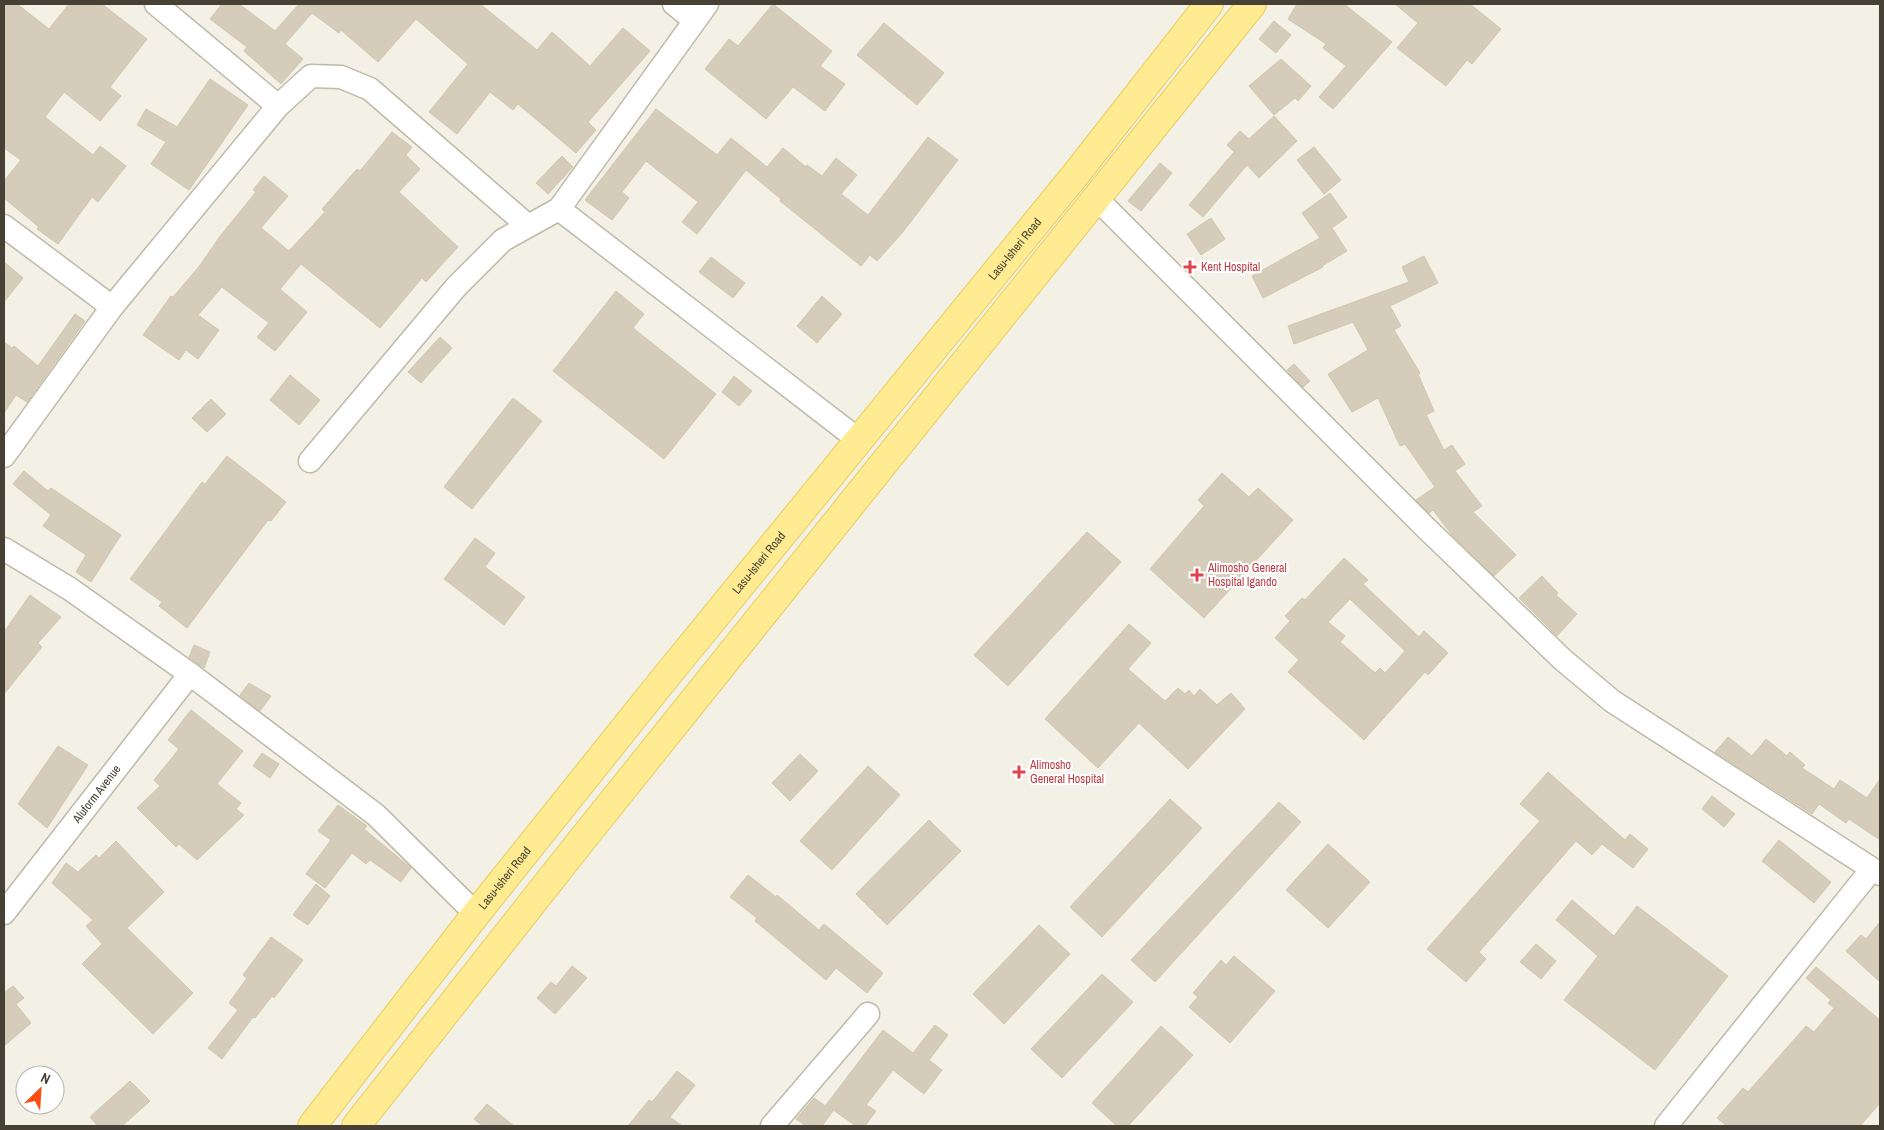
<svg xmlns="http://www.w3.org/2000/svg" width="1884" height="1130" font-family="'Archivo Narrow',sans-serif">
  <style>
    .building { fill: #d5cdba; stroke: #d0c6ad; fill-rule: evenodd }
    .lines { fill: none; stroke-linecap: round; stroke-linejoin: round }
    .minor-casing { stroke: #bfb9a7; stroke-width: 25 }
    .major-casing { stroke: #e9cd5d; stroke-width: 30 }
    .minor { stroke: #fff; stroke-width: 22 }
    .major { stroke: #ffeb92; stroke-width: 28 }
    .health-dot { fill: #e0444e; stroke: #fff; stroke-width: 2 }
    .labels { text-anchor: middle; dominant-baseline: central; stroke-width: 4.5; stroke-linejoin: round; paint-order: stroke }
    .street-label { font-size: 12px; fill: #464134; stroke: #fff }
    .health-label { font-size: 12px; fill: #be3a42; stroke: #fff; text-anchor: start }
  </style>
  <rect width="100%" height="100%" fill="#f3f0e5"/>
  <path class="building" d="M 4,4 L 17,4 L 49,29 L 69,4 L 102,4 L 147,39 L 110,87 L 121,96 L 100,121 L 64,92 L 45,117 L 93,155 L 100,146 L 126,166 L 98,202 L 92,197 L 58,244 L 37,229 L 39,227 L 4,198 L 4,181 L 21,160 L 4,148 Z
    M 222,4 L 239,4 L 275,31 L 299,4 L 480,4 L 537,50 L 552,32 L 590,66 L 623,28 L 650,51 L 588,122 L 596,130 L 576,153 L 518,104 L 513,110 L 490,92 L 457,134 L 429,112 L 468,64 L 416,19 L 378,62 L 341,30 L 339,33 L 312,13 L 285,44 L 303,59 L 281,84 L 244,51 L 247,47 L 210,19 Z
    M 773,4 L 832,51 L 820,66 L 845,84 L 825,111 L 793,87 L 766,119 L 705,69 L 729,39 L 738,46 Z
    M 1297,4 L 1344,4 L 1392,42 L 1333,109 L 1319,97 L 1346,66 L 1323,48 L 1326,44 L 1288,19 Z
    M 1395,4 L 1470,4 L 1501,29 L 1472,64 L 1467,60 L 1446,86 L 1397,48 L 1418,23 Z
    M 1274,21 L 1291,35 L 1276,53 L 1259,39 Z
    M 884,23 L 944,73 L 917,105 L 857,55 Z
    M 1281,59 L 1311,86 L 1298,101 L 1295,98 L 1274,115 L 1249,86 Z
    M 210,79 L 248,105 L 189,190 L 151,164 L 166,142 L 137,125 L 146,109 L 177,127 Z
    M 656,109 L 717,155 L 731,138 L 767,167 L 783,148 L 806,167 L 807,165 L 822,176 L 836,158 L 857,175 L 841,194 L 868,215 L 928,137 L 958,160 L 902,233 L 877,261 L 870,255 L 861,266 L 780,201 L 781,199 L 746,170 L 697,234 L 682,222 L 698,202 L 646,161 L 622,192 L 629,198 L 612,220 L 585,200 Z
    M 1274,116 L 1297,141 L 1259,178 L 1247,165 L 1203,217 L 1189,205 L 1234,152 L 1227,145 L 1240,131 L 1249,139 Z
    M 392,132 L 412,147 L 406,155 L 420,169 L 399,192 L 458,247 L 426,282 L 422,278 L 380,328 L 301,264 L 280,289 L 307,312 L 275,351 L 257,337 L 269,323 L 222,287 L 198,315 L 219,330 L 198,359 L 186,350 L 179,360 L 143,335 L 171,296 L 173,297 L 198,268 L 221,235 L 256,192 L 253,190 L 264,176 L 288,196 L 261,228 L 289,251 L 325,212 L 322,209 L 357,169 L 360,171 Z
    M 1314,147 L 1341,180 L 1324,194 L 1297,160 Z
    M 562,156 L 573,167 L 548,194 L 536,183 Z
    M 1160,163 L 1172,173 L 1141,211 L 1128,201 Z
    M 1330,193 L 1347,217 L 1332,228 L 1347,251 L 1322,266 L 1323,267 L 1263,298 L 1252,276 L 1320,238 L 1302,213 Z
    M 1211,218 L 1225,239 L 1201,255 L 1187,234 Z
    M 1424,256 L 1438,283 L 1390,306 L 1401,326 L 1394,330 L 1420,373 L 1418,374 L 1434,411 L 1426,415 L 1444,450 L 1452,445 L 1465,464 L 1455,471 L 1482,506 L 1473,512 L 1516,555 L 1494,576 L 1452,535 L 1433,510 L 1429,513 L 1416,500 L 1435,487 L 1405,444 L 1400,446 L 1378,398 L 1352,412 L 1328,374 L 1368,350 L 1353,322 L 1294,344 L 1288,326 L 1409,282 L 1402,267 Z
    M 711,257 L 745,283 L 733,298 L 699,272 Z
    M 4,262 L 23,278 L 4,302 Z
    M 616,291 L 644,314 L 633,328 L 716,394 L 664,459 L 553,371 Z
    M 822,296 L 842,314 L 817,343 L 797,326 Z
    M 75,314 L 85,321 L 27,402 L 16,395 L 4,413 L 4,342 L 12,348 L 14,346 L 38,366 Z
    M 440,337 L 452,348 L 421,383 L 408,372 Z
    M 1294,364 L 1310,381 L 1303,387 L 1287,370 Z
    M 290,375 L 320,400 L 299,425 L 270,400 Z
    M 734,376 L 752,391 L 739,406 L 722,392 Z
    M 513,398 L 542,421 L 472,509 L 444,487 Z
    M 211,399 L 226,414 L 207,432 L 192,418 Z
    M 227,456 L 286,502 L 271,521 L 268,520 L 187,628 L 159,606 L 162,602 L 130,579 L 202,482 L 205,484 Z
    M 24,471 L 48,491 L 51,488 L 121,535 L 91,582 L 76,572 L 86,555 L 43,526 L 51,515 L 13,484 Z
    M 1222,473 L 1249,497 L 1258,488 L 1293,520 L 1204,618 L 1150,569 L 1204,506 L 1198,500 Z
    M 1087,532 L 1121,562 L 1008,686 L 974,655 Z
    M 475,538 L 495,553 L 485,567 L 525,597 L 504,625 L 444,579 Z
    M 1344,558 L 1368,580 L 1363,584 L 1419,637 L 1424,631 L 1448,653 L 1428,675 L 1425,672 L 1364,740 L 1288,672 L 1299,660 L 1275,638 L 1290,621 L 1285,616 L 1302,598 L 1305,600 ZM 1350,599 L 1405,651 L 1385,673 L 1380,668 L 1375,673 L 1340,642 L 1345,636 L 1328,622 Z
    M 1542,576 L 1558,593 L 1556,595 L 1577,614 L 1557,636 L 1519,598 Z
    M 30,595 L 61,617 L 38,643 L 42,647 L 4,694 L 4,632 Z
    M 1129,624 L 1151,643 L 1128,669 L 1165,701 L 1178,688 L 1185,694 L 1189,690 L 1194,696 L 1200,689 L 1217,705 L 1231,693 L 1245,709 L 1188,769 L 1139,723 L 1098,768 L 1045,719 Z
    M 194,645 L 210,652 L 204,668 L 189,657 Z
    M 249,683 L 271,696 L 260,711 L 240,695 Z
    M 191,710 L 243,751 L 217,784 L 241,803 L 236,809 L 244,815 L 197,860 L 179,844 L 176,847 L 137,808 L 160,786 L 154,780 L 179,749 L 168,740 Z
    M 1728,737 L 1752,756 L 1766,739 L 1787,756 L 1790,752 L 1805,765 L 1802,768 L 1834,789 L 1840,780 L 1867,798 L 1880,779 L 1880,840 L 1849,819 L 1846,823 L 1819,804 L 1812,814 L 1715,752 Z
    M 58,746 L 88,765 L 47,828 L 18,804 Z
    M 262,753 L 279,764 L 270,778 L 253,766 Z
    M 800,754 L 818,771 L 790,801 L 772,783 Z
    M 868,766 L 900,795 L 832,870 L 800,841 Z
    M 1548,772 L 1625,840 L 1630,834 L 1648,849 L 1633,868 L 1602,844 L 1592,855 L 1576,841 L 1479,952 L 1486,959 L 1466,982 L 1427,949 L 1540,821 L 1520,804 Z
    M 1712,796 L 1735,814 L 1724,827 L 1702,809 Z
    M 1170,799 L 1202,828 L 1102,937 L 1070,907 Z
    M 1279,802 L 1301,822 L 1155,982 L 1131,960 Z
    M 338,805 L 367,826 L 364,829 L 411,868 L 401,882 L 370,860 L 366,864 L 352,853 L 325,888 L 306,874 L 331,840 L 318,831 Z
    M 929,820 L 961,851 L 887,925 L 856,894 Z
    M 1779,840 L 1831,882 L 1814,903 L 1762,861 Z
    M 116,841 L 164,892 L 127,928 L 193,993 L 153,1034 L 82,964 L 102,944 L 86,926 L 93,920 L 52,883 L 66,863 L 78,872 L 96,855 L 99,858 Z
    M 1328,844 L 1370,882 L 1328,928 L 1286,890 Z
    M 748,875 L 776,897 L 777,895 L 819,930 L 824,924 L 883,973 L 867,993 L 836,968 L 826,980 L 755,921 L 757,918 L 730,897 Z
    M 316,884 L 330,896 L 308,925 L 293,915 Z
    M 1572,900 L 1614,936 L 1637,906 L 1728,976 L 1655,1070 L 1564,1000 L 1598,956 L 1556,920 Z
    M 1880,922 L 1880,982 L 1846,951 L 1861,935 L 1866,939 Z
    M 1039,925 L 1070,954 L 1004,1024 L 973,994 Z
    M 271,937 L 303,960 L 274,998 L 272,996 L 255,1018 L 253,1017 L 222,1059 L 208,1048 L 238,1010 L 229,1003 L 247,978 L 243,975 Z
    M 1536,944 L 1556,961 L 1541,979 L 1520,962 Z
    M 1234,956 L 1275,991 L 1230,1043 L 1189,1007 L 1198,997 L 1193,993 L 1221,960 L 1226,965 Z
    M 572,966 L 587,978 L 555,1014 L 537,998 L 551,982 L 556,986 Z
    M 1816,967 L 1880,1020 L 1880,1103 L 1860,1126 L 1727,1126 L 1717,1118 L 1743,1088 L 1748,1092 L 1806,1026 L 1814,1032 L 1834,1008 L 1828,1003 L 1831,1000 L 1806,978 Z
    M 1102,974 L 1133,1002 L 1062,1078 L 1031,1049 Z
    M 13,986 L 24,998 L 16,1004 L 31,1023 L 4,1046 L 4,990 L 5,992 Z
    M 935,1025 L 948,1035 L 929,1060 L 942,1070 L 924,1094 L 893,1070 L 866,1105 L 876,1111 L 865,1126 L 856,1126 L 826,1105 L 883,1030 L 913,1053 Z
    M 1161,1026 L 1193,1055 L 1128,1126 L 1117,1126 L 1092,1103 Z
    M 677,1071 L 695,1085 L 670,1117 L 682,1126 L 628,1126 L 649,1100 L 652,1102 Z
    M 130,1081 L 150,1101 L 122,1126 L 98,1126 L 90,1117 Z
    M 814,1098 L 833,1111 L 822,1126 L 806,1126 L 796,1119 Z
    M 487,1104 L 514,1126 L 483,1126 L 474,1119 Z"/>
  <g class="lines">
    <defs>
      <g id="minor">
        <path d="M 156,4 L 278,106"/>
        <path d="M 674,4 L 694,20"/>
        <path d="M 1096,198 L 1426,528 L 1562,659 L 1612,701 L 1880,874"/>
        <path d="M 559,209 L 860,441"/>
        <path d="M 4,226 L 112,307"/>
        <path d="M 4,456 L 112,307 L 278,106 L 311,76 L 341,77 L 370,89 L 527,225"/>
        <path d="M 310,461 L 456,287 L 503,240 L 559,209 L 707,4"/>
        <path d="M 4,549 L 70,589 L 190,674 L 376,815 L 476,914"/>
        <path id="s1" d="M 4,913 L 190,674"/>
        <path d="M 772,1126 L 868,1014"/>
        <path d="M 1666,1126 L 1872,869"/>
      </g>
      <g id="major">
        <path id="s2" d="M 312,1126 L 476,914 L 656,689 L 1076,174 L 1209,4"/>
        <path d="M 356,1126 L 581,841 L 1252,4"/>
      </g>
    </defs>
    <use href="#minor" class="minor-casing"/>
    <use href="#major" class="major-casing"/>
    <use href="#minor" class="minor"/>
    <use href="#major" class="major"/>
  </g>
  <g class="health-dot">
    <path d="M1187.5 259.5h5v5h5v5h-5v5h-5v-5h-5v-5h5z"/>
    <path d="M1194.5 567.5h5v5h5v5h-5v5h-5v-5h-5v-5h5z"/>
    <path d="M1016.5 764.5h5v5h5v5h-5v5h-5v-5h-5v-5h5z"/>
  </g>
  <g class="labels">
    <g class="street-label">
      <text stroke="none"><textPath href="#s2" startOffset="1124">Lasu-Isheri Road</textPath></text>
      <text stroke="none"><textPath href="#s2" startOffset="719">Lasu-Isheri Road</textPath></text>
      <text stroke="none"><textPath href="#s1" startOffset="151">Aluform Avenue</textPath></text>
      <text stroke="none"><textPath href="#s2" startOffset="314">Lasu-Isheri Road</textPath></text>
    </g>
    <g class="health-label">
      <text x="1201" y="267">Kent Hospital</text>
      <text x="1208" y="568">Alimosho General<tspan x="1208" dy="14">Hospital Igando</tspan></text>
      <text x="1030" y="765">Alimosho<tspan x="1030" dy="14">General Hospital</tspan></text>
    </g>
  </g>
  <rect width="1884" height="1130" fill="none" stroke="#464134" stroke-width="10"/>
  <g transform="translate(40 1090) rotate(25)"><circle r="24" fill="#ffffff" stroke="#b5b3ae"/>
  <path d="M0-4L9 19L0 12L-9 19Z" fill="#ff4c10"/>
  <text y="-8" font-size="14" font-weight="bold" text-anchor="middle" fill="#464134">N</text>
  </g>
</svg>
